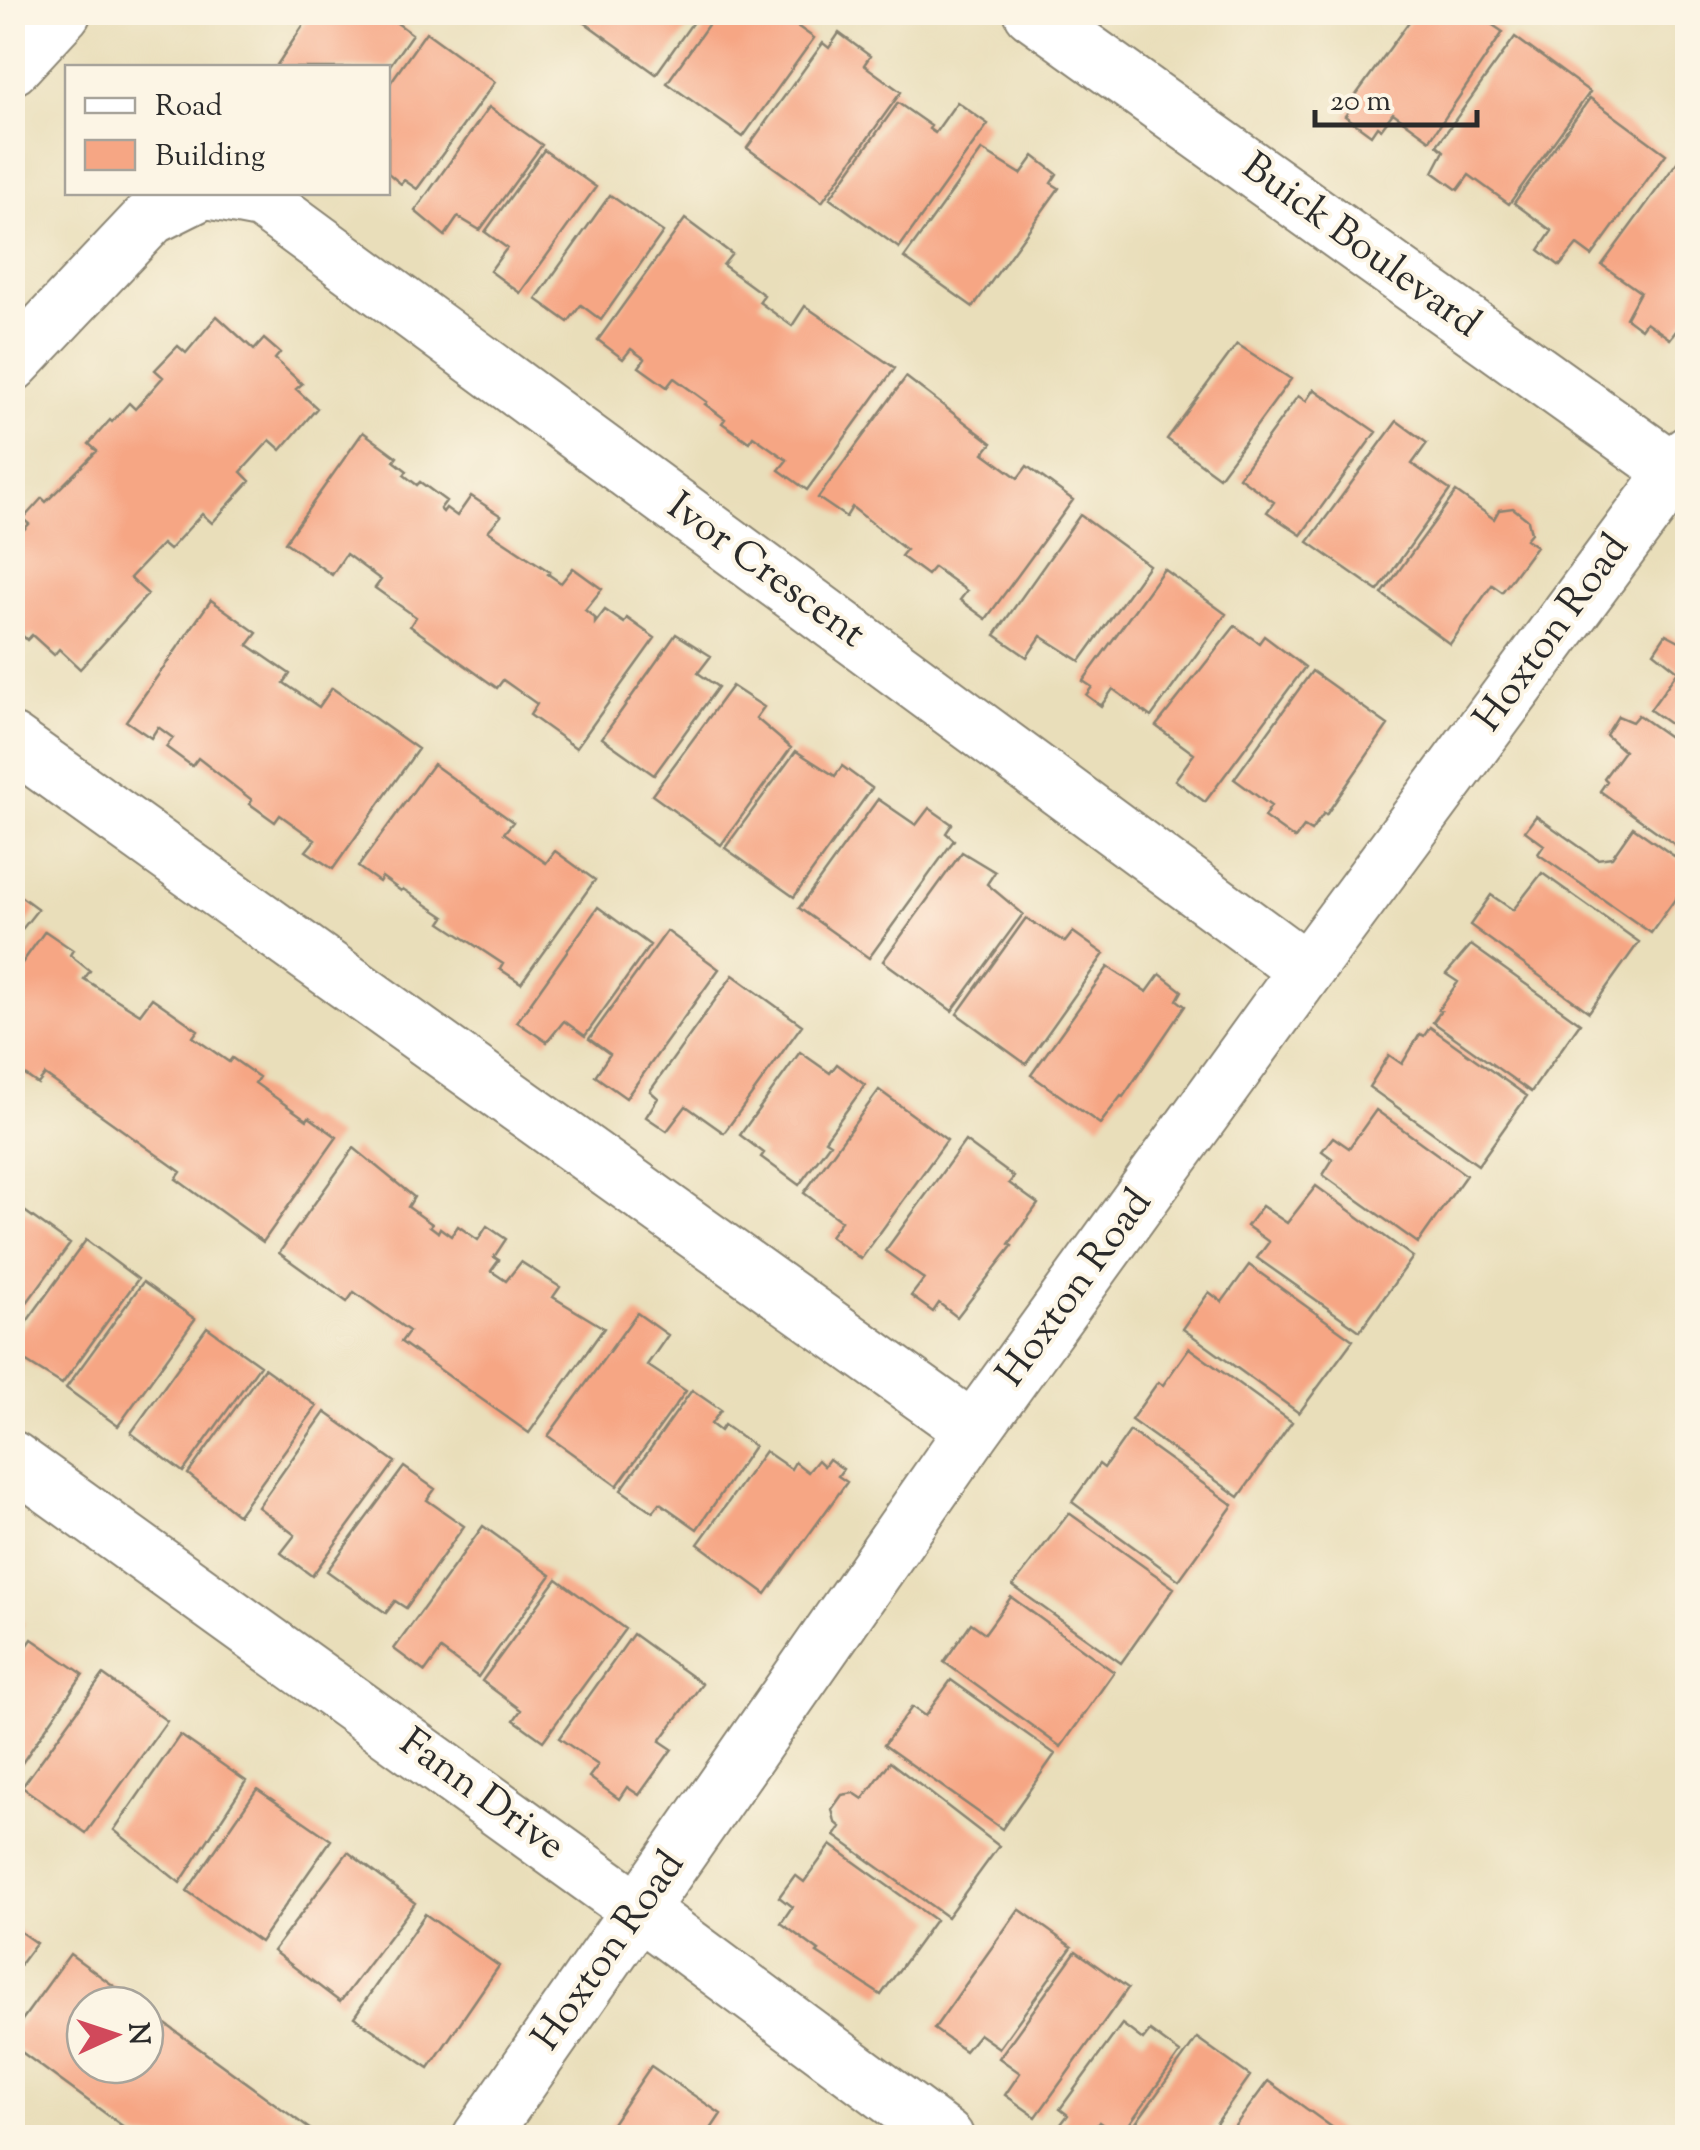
<svg xmlns="http://www.w3.org/2000/svg" width="1700" height="2150" font-family="'Sorts Mill Goudy',serif">
  <style>
    .building { fill: #f6a684 }
    .lines { fill: none; stroke-linecap: round; stroke-linejoin: round }
    .minor-casing { stroke: #8a8472; stroke-width: 59 }
    .tertiary-casing { stroke: #8a8472; stroke-width: 59 }
    .secondary-casing { stroke: #8a8472; stroke-width: 59 }
    .minor { stroke: #fff; stroke-width: 55 }
    .tertiary { stroke: #fff; stroke-width: 55 }
    .secondary { stroke: #fff; stroke-width: 55 }
    .labels { text-anchor: middle; dominant-baseline: central; stroke-width: 8; stroke-linejoin: round; paint-order: stroke }
    .street-label { font-size: 40px; fill: #2b2b2b; stroke: #fcf5e5 }
  </style>
  <rect width="100%" height="100%" fill="#fcf5e5"/>
  <filter id="ink" filterUnits="userSpaceOnUse"><feTurbulence type="fractalNoise" baseFrequency=".01" numOctaves="2"/><feDisplacementMap in="SourceGraphic" scale="20" xChannelSelector="R" yChannelSelector="G"/><feConvolveMatrix kernelMatrix="1 2 1 2 8 2 1 2 1" color-interpolation-filters="sRGB"/></filter>
  <filter id="wash" filterUnits="userSpaceOnUse"><feTurbulence type="fractalNoise" baseFrequency=".0048" numOctaves="4" result="noise"/><feDisplacementMap in="SourceGraphic" scale="40" xChannelSelector="R" yChannelSelector="G"/><feGaussianBlur stdDeviation="2.25" result="paint"/><feColorMatrix in="noise" values="0 0 0 0 0 0 0 0 0 0 0 0 0 0 0 0 0 1.4 0 .05"/><feComposite in="paint" operator="in"/></filter>
  <g filter="url(#wash)">
    <rect width="100%" height="100%" fill="#e9deba"/>
    <g id="blocks">
      <path class="building" d="M 312,12 L 382,12 L 412,34 L 388,68 L 275,68 Z
        M 581,12 L 700,12 L 656,74 L 577,17 Z
        M 717,12 L 777,12 L 775,16 L 777,17 L 780,14 L 814,38 L 743,137 L 667,83 Z
        M 1416,12 L 1480,12 L 1478,15 L 1503,32 L 1430,140 L 1393,113 L 1381,129 L 1377,126 L 1371,135 L 1345,116 L 1351,108 L 1348,106 Z
        M 426,32 L 495,82 L 417,189 L 404,180 L 401,184 L 388,173 L 388,86 Z
        M 839,33 L 870,56 L 864,65 L 901,92 L 822,202 L 747,148 L 823,43 L 829,48 Z
        M 1515,37 L 1590,92 L 1509,204 L 1469,175 L 1458,190 L 1433,172 L 1444,151 L 1437,145 Z
        M 1590,98 L 1666,154 L 1592,256 L 1577,245 L 1560,266 L 1539,250 L 1552,231 L 1514,203 Z
        M 957,102 L 988,124 L 899,248 L 830,198 L 898,103 L 931,126 L 929,129 L 935,133 Z
        M 489,107 L 542,145 L 480,230 L 458,217 L 445,236 L 415,211 Z
        M 544,150 L 596,187 L 520,293 L 490,271 L 507,248 L 485,232 Z
        M 982,150 L 1021,174 L 1034,156 L 1057,174 L 1051,183 L 1059,188 L 973,307 L 904,258 Z
        M 1683,154 L 1688,158 L 1688,315 L 1670,339 L 1646,322 L 1641,329 L 1626,318 L 1640,292 L 1602,265 Z
        M 610,195 L 663,232 L 601,320 L 581,305 L 568,322 L 536,299 Z
        M 685,219 L 732,254 L 723,265 L 764,295 L 759,302 L 792,326 L 805,306 L 895,368 L 807,490 L 779,470 L 787,460 L 753,436 L 749,442 L 722,423 L 725,419 L 705,404 L 707,402 L 674,378 L 667,387 L 639,367 L 645,359 L 631,349 L 623,359 L 598,340 Z
        M 217,316 L 254,350 L 264,339 L 280,353 L 275,359 L 302,384 L 296,389 L 317,408 L 281,450 L 270,440 L 241,472 L 250,481 L 212,523 L 202,514 L 169,550 L 162,544 L 130,578 L 148,594 L 80,669 L 59,649 L 54,655 L 32,635 L 27,640 L 12,626 L 12,614 L 16,611 L 12,608 L 12,542 L 29,524 L 23,519 L 42,498 L 46,502 L 97,451 L 89,444 L 110,420 L 112,422 L 129,403 L 135,409 L 163,377 L 155,370 L 178,346 L 186,353 Z
        M 1237,344 L 1291,379 L 1219,477 L 1167,439 Z
        M 906,377 L 992,443 L 984,453 L 1018,478 L 1027,466 L 1073,500 L 986,619 L 960,600 L 967,591 L 934,567 L 927,575 L 901,556 L 906,550 L 852,507 L 846,517 L 818,498 Z
        M 1314,389 L 1376,432 L 1301,535 L 1267,512 L 1274,502 L 1239,477 L 1298,396 L 1306,401 Z
        M 1397,421 L 1427,443 L 1412,464 L 1450,490 L 1378,591 L 1308,542 Z
        M 363,432 L 397,457 L 394,461 L 407,471 L 404,475 L 417,485 L 420,482 L 446,501 L 440,509 L 443,512 L 446,508 L 457,516 L 471,496 L 501,516 L 488,531 L 550,572 L 548,574 L 561,583 L 573,568 L 602,589 L 585,610 L 595,618 L 595,623 L 605,610 L 624,623 L 627,618 L 655,638 L 576,748 L 530,715 L 537,704 L 503,680 L 497,688 L 410,626 L 416,617 L 375,588 L 381,580 L 346,554 L 332,575 L 285,542 Z
        M 1456,492 L 1494,519 L 1499,510 L 1513,508 L 1528,520 L 1531,533 L 1526,539 L 1536,546 L 1502,592 L 1492,585 L 1450,644 L 1382,594 Z
        M 1080,515 L 1149,565 L 1080,661 L 1041,636 L 1027,657 L 995,635 Z
        M 1164,569 L 1226,614 L 1151,717 L 1113,689 L 1101,706 L 1086,695 L 1092,687 L 1083,681 Z
        M 211,600 L 257,633 L 248,645 L 290,674 L 284,683 L 319,707 L 332,688 L 418,749 L 333,869 L 306,851 L 315,840 L 280,815 L 275,822 L 250,804 L 252,800 L 198,758 L 192,766 L 166,747 L 173,738 L 158,727 L 151,738 L 126,721 Z
        M 1235,626 L 1259,643 L 1264,636 L 1305,667 L 1205,802 L 1175,780 L 1194,754 L 1156,726 Z
        M 676,634 L 711,656 L 698,673 L 718,687 L 654,775 L 602,738 Z
        M 1666,634 L 1685,644 L 1688,640 L 1688,737 L 1650,710 L 1678,671 L 1654,652 Z
        M 1312,671 L 1388,725 L 1326,815 L 1324,813 L 1311,831 L 1304,827 L 1295,839 L 1264,817 L 1271,806 L 1234,779 Z
        M 732,686 L 764,707 L 756,718 L 791,748 L 721,845 L 652,795 Z
        M 1638,715 L 1688,750 L 1688,854 L 1600,791 L 1607,781 L 1604,778 L 1624,751 L 1606,735 L 1618,716 L 1632,722 Z
        M 796,751 L 835,776 L 842,766 L 872,788 L 794,897 L 725,848 Z
        M 433,764 L 513,822 L 504,833 L 546,863 L 555,851 L 595,880 L 521,983 L 500,969 L 503,964 L 441,923 L 445,917 L 403,889 L 401,891 L 382,877 L 379,882 L 358,867 Z
        M 878,799 L 916,825 L 929,808 L 952,824 L 946,833 L 954,840 L 869,958 L 799,908 Z
        M 1536,816 L 1597,859 L 1612,857 L 1633,827 L 1688,866 L 1688,881 L 1651,933 L 1538,854 L 1544,845 L 1525,831 Z
        M 962,852 L 995,872 L 987,884 L 1023,914 L 952,1011 L 883,961 Z
        M 1542,873 L 1639,942 L 1589,1012 L 1470,925 L 1491,895 L 1513,910 Z
        M 12,890 L 38,909 L 12,942 Z
        M 598,907 L 650,945 L 585,1036 L 564,1021 L 547,1042 L 517,1022 Z
        M 1026,918 L 1065,942 L 1073,932 L 1104,954 L 1026,1064 L 957,1014 Z
        M 45,931 L 73,950 L 70,955 L 90,971 L 84,979 L 140,1014 L 152,998 L 198,1030 L 193,1037 L 229,1062 L 232,1058 L 259,1077 L 255,1083 L 307,1120 L 309,1117 L 337,1137 L 263,1242 L 176,1179 L 181,1172 L 45,1075 L 38,1084 L 12,1066 L 12,977 Z
        M 667,931 L 719,969 L 626,1098 L 595,1076 L 610,1054 L 589,1039 Z
        M 1471,945 L 1580,1023 L 1531,1092 L 1433,1022 L 1441,1011 L 1438,1010 L 1458,982 L 1446,974 Z
        M 1108,967 L 1147,992 L 1160,974 L 1182,991 L 1177,1000 L 1185,1006 L 1123,1097 L 1121,1096 L 1100,1124 L 1031,1075 Z
        M 733,975 L 802,1025 L 724,1133 L 686,1106 L 667,1131 L 646,1117 L 658,1098 L 650,1091 Z
        M 1430,1027 L 1527,1096 L 1478,1165 L 1369,1087 L 1389,1055 L 1402,1064 L 1420,1034 L 1424,1036 Z
        M 800,1052 L 830,1073 L 837,1064 L 865,1085 L 825,1140 L 830,1143 L 799,1185 L 761,1157 L 764,1153 L 740,1135 Z
        M 879,1090 L 947,1140 L 861,1259 L 830,1236 L 841,1221 L 804,1193 Z
        M 1376,1110 L 1466,1175 L 1418,1243 L 1323,1175 L 1333,1159 L 1322,1151 L 1333,1137 L 1349,1148 Z
        M 965,1141 L 1014,1177 L 1009,1183 L 1038,1204 L 1009,1244 L 1012,1246 L 957,1317 L 939,1303 L 933,1312 L 911,1296 L 924,1279 L 885,1251 Z
        M 354,1148 L 414,1197 L 408,1207 L 432,1224 L 430,1226 L 438,1232 L 440,1228 L 451,1236 L 458,1226 L 478,1240 L 487,1226 L 506,1239 L 494,1257 L 499,1260 L 491,1271 L 506,1281 L 521,1262 L 560,1287 L 553,1297 L 604,1328 L 529,1433 L 401,1342 L 409,1331 L 354,1292 L 347,1302 L 279,1253 Z
        M 1316,1186 L 1413,1257 L 1360,1331 L 1257,1258 L 1269,1242 L 1247,1226 L 1262,1206 L 1287,1223 Z
        M 12,1202 L 70,1244 L 12,1323 Z
        M 86,1240 L 138,1279 L 62,1384 L 12,1353 L 12,1342 Z
        M 1249,1265 L 1353,1340 L 1299,1413 L 1183,1329 L 1209,1292 L 1222,1302 Z
        M 143,1282 L 195,1319 L 118,1426 L 66,1388 Z
        M 637,1313 L 668,1335 L 647,1365 L 686,1391 L 617,1486 L 548,1436 Z
        M 207,1327 L 260,1365 L 183,1472 L 131,1433 Z
        M 1189,1348 L 1292,1422 L 1239,1497 L 1131,1420 L 1158,1382 L 1163,1385 Z
        M 264,1368 L 317,1406 L 238,1515 L 188,1474 Z
        M 692,1390 L 721,1410 L 711,1424 L 720,1431 L 724,1425 L 754,1446 L 697,1529 L 660,1503 L 653,1512 L 621,1490 Z
        M 325,1412 L 395,1462 L 312,1576 L 281,1553 L 295,1535 L 258,1507 Z
        M 1130,1431 L 1233,1505 L 1179,1580 L 1072,1502 L 1099,1464 L 1104,1468 Z
        M 765,1451 L 791,1469 L 795,1462 L 808,1472 L 818,1460 L 824,1466 L 829,1459 L 843,1469 L 838,1476 L 847,1482 L 766,1594 L 698,1544 Z
        M 404,1467 L 435,1489 L 427,1500 L 464,1526 L 406,1608 L 395,1601 L 386,1613 L 327,1571 Z
        M 1069,1513 L 1174,1588 L 1121,1663 L 1013,1586 Z
        M 483,1526 L 551,1575 L 478,1677 L 441,1650 L 425,1672 L 394,1649 Z
        M 557,1579 L 625,1629 L 543,1741 L 514,1720 L 521,1710 L 482,1681 Z
        M 1011,1597 L 1114,1672 L 1061,1747 L 944,1662 L 971,1623 L 985,1633 Z
        M 12,1616 L 24,1623 L 12,1643 Z
        M 633,1634 L 702,1684 L 660,1741 L 672,1749 L 639,1795 L 627,1787 L 619,1799 L 589,1777 L 598,1765 L 559,1738 Z
        M 32,1639 L 83,1674 L 22,1763 L 12,1757 L 12,1668 Z
        M 103,1675 L 167,1721 L 86,1833 L 22,1787 Z
        M 951,1680 L 1055,1754 L 1002,1829 L 884,1745 L 912,1707 L 925,1716 Z
        M 180,1735 L 246,1781 L 180,1883 L 114,1830 Z
        M 890,1762 L 999,1846 L 947,1917 L 835,1836 L 841,1827 L 835,1822 L 832,1809 L 842,1795 L 854,1793 L 863,1799 Z
        M 257,1789 L 331,1840 L 260,1942 L 187,1891 Z
        M 831,1845 L 935,1920 L 881,1995 L 817,1953 L 819,1951 L 781,1923 L 792,1907 L 779,1897 L 795,1875 L 804,1882 Z
        M 348,1852 L 415,1903 L 340,2002 L 273,1951 Z
        M 1019,1909 L 1072,1947 L 999,2048 L 979,2034 L 965,2051 L 934,2029 Z
        M 425,1914 L 499,1966 L 429,2068 L 354,2017 Z
        M 12,1926 L 36,1943 L 12,1975 Z
        M 1076,1951 L 1128,1988 L 1036,2117 L 1005,2095 L 1020,2073 L 999,2058 Z
        M 70,1954 L 140,2005 L 85,2005 L 85,2065 L 145,2065 L 145,2009 L 322,2138 L 139,2138 L 12,2045 L 12,2034 Z
        M 1122,2024 L 1143,2040 L 1150,2031 L 1180,2053 L 1120,2137 L 1099,2122 L 1088,2138 L 1071,2138 L 1058,2128 L 1068,2115 L 1060,2109 Z
        M 1197,2038 L 1250,2076 L 1206,2138 L 1125,2138 Z
        M 651,2066 L 721,2114 L 705,2138 L 602,2138 Z
        M 1268,2081 L 1347,2138 L 1226,2138 Z"/>
    </g>
  </g>
  <g filter="url(#ink)">
    <use href="#blocks" fill-opacity="0" stroke="#8a8472" stroke-width="2.5"/>
    <g class="lines">
      <defs>
        <path id="minor" d="M 215,192 L 262,201 L 1306,970
          M 12,364 L 151,217 L 201,192
          M 12,742 L 973,1430
          M 12,1459 L 640,1911 L 946,2138
          M 480,2138 L 973,1430 L 1306,970 L 1688,454"/>
        <path id="tertiary" d="M 1032,12 L 1688,481"/>
        <path id="secondary" d="M 12,67 L 63,12"/>
      </defs>
      <use href="#minor" class="minor-casing"/>
      <use href="#tertiary" class="tertiary-casing"/>
      <use href="#secondary" class="secondary-casing"/>
      <use href="#minor" class="minor"/>
      <use href="#tertiary" class="tertiary"/>
      <use href="#secondary" class="secondary"/>
    </g>
  </g>
  <g class="labels">
    <g class="street-label">
      <text transform="translate(1360 247) rotate(36)">Buick Boulevard</text>
      <text transform="translate(765 572) rotate(36)">Ivor Crescent</text>
      <text transform="translate(1553 634) rotate(-54)">Hoxton Road</text>
      <text transform="translate(1076 1289) rotate(-54)">Hoxton Road</text>
      <text transform="translate(481 1796) rotate(36)">Fann Drive</text>
      <text transform="translate(610 1952) rotate(-55)">Hoxton Road</text>
    </g>
  </g>
  <rect width="1700" height="2150" fill="none" stroke="#fcf5e5" stroke-width="50"/>
  <rect x="65" y="65" width="325" height="130" fill="#fcf5e5" stroke="#a8a49b" stroke-width="2.5"/>
  <rect x="85" y="98" width="50" height="15" fill="#ffffff" stroke="#a8a49b" stroke-width="2.5"/>
  <text x="155" y="115" font-size="30" fill="#2b2b2b">Road</text>
  <rect x="85" y="140" width="50" height="30" fill="#f6a684" stroke="#a8a49b" stroke-width="2.5"/>
  <text x="155" y="165" font-size="30" fill="#2b2b2b">Building</text>
  <g transform="translate(115 2035) rotate(87)"><circle r="48" fill="#fcf5e5" stroke="#a8a49b" stroke-width="2.5"/>
  <path d="M0-8L18 38L0 25L-18 38Z" fill="#d1495b"/>
  <text y="-15" font-size="28" font-weight="bold" text-anchor="middle" fill="#2b2b2b">N</text>
  </g>
  <path d="M1315 110v15h162v-15" fill="none" stroke="#2b2b2b" stroke-width="5"/>
  <text x="1330" y="110" font-size="30" fill="#2b2b2b" stroke="#fcf5e5" stroke-width="8" paint-order="stroke">20 m</text>
</svg>
